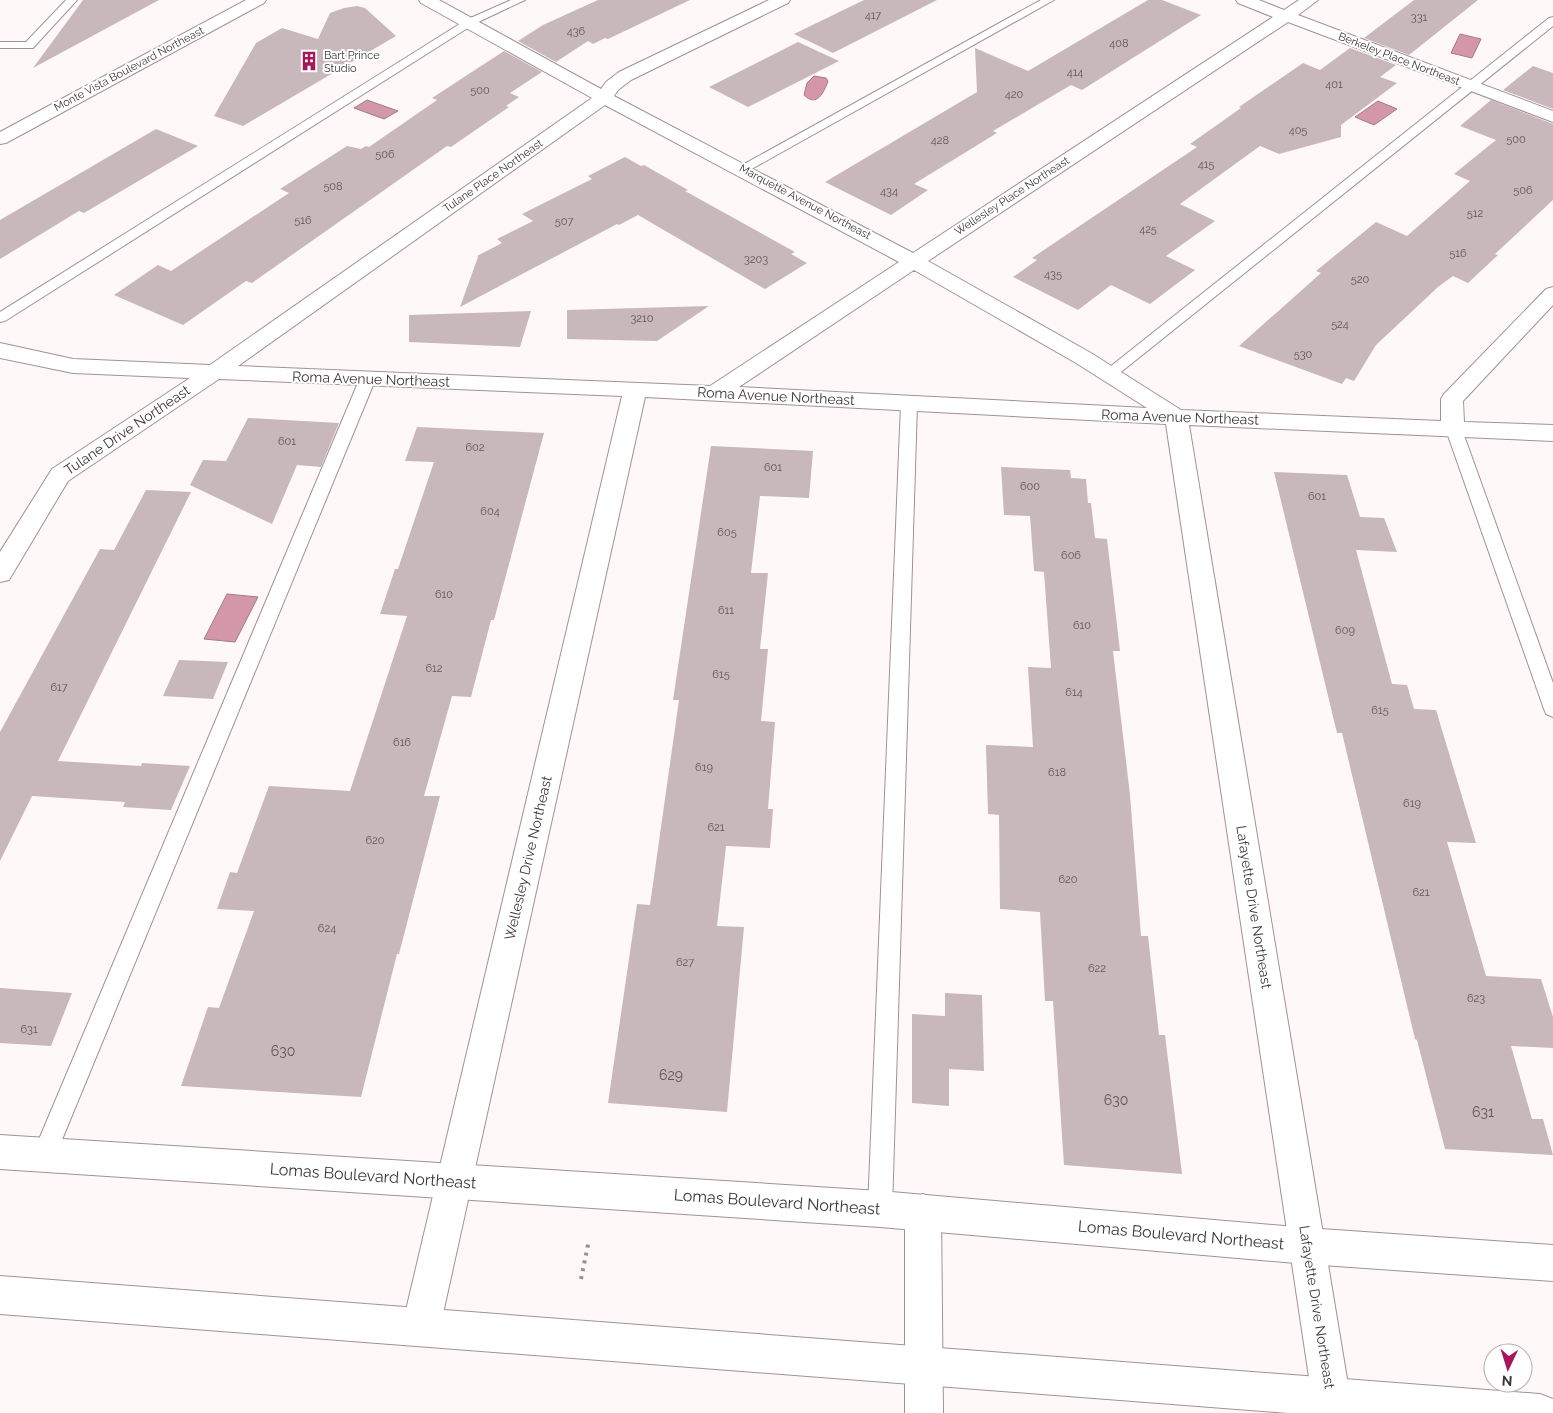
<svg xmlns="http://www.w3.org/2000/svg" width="1553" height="1413" font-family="Raleway,sans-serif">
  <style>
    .water { fill: #d397a8; stroke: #a57a86 }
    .building { fill: #c8b7bb }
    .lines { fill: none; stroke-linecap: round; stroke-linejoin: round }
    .lane-casing { stroke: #a19195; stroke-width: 2 }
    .street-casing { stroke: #a19195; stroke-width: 2 }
    .secondary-casing { stroke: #a19195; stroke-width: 2 }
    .path { stroke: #969091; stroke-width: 4; stroke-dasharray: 3 5; stroke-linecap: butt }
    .lane { fill: #fff; fill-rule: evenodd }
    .street { fill: #fff; fill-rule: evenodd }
    .secondary { fill: #fff; fill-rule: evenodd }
    .labels { text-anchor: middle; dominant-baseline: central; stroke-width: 4; stroke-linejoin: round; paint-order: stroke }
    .number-label { font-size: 11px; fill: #5e5657 }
    .far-poi-label { font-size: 11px; fill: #3b3536; stroke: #fff; text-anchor: start }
    .far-street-label { font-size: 11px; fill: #3b3536; stroke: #fff }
    .street-label { font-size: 14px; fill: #3b3536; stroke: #fff }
    .near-number-label { font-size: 14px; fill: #5e5657 }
    .near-street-label { font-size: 16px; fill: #3b3536; stroke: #fff }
  </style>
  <rect width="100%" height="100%" fill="#fff8f9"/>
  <path class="water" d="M 1460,34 L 1481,39 L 1472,58 L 1451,53 Z
    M 814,76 L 826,78 L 828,81 C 824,92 817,108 804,95 L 807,83 Z
    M 367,100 L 398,111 L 384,119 L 354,108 Z
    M 1378,101 L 1397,109 L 1374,125 L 1355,117 Z
    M 227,594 L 258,597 L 235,642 L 204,639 Z"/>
  <path class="building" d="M 83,0 L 159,0 L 33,68 Z
    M 598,0 L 690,0 L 608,39 L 605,38 L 593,44 L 588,41 L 556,62 L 518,41 L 543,25 Z
    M 864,0 L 937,0 L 833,53 L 794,34 Z
    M 1148,0 L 1162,0 L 1201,15 L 1082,90 L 1071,85 L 993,131 L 997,133 L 914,184 L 928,190 L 891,215 L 825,182 L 977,92 L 975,48 L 1028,71 Z
    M 1414,0 L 1478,0 L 1409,55 L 1364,38 Z
    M 357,6 L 365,8 L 396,36 L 243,126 L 214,116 L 256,43 L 282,28 L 318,39 L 330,13 L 344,8 Z
    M 798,42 L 839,61 L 748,107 L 709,87 Z
    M 1350,48 L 1396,65 L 1380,77 L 1397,83 L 1341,125 L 1341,137 L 1279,154 L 1260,146 L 1180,204 L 1215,221 L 1166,256 L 1195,270 L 1150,304 L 1111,285 L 1078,310 L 1013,277 L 1037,260 L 1032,258 L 1197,147 L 1190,144 L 1241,108 L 1239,107 L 1303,63 L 1320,70 Z
    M 504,51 L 542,72 L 510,93 L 519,97 L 506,106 L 509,107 L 451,147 L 447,146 L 252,283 L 246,281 L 183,325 L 114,295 L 158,265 L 171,271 L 289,193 L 280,189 L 347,146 L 361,149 L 366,146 L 369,147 L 437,100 L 432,98 Z
    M 1533,66 L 1553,73 L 1553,109 L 1503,90 Z
    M 1491,100 L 1553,124 L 1553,200 L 1495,254 L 1498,255 L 1468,283 L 1453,276 L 1438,287 L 1376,345 L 1354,381 L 1346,378 L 1342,384 L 1239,346 L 1321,273 L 1316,271 L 1376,222 L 1407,236 L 1470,181 L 1454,174 L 1496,140 L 1460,126 Z
    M 156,129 L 198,146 L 84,213 L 79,211 L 0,259 L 0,220 Z
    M 625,157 L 641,166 L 644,165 L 688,190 L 685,191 L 795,252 L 791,254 L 807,263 L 765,289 L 638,215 L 619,225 L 617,224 L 460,307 L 478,257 L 477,256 L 502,243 L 497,239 L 533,221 L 522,214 L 592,179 L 588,176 Z
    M 709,306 L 657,341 L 567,339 L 567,310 Z
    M 531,311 L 520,347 L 409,342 L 409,315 Z
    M 248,418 L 339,423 L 321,467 L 297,465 L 272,524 L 190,485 L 203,460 L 226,461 Z
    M 417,427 L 544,433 L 494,620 L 491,620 L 471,697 L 452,696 L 424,796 L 440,796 L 399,954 L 397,954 L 361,1097 L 181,1086 L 208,1007 L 219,1008 L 254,911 L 217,909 L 230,872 L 237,873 L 269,786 L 350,791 L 407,616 L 380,614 L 395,569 L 398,569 L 434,462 L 405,461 Z
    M 711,446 L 813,451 L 809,498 L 760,496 L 751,573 L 768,573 L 760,649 L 768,649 L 761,721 L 775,722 L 768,809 L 773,809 L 770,848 L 726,846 L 717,926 L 744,927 L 727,1112 L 608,1103 L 637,904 L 650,905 L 679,700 L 673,700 Z
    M 1001,467 L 1070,470 L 1071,478 L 1086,479 L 1088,503 L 1091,503 L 1095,538 L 1107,539 L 1120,651 L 1113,651 L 1130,795 L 1141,936 L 1148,936 L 1159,1035 L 1165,1035 L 1182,1174 L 1064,1165 L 1053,1001 L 1045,1001 L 1040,912 L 1000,909 L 999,815 L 988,814 L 986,745 L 1033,747 L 1028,667 L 1051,668 L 1044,572 L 1034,571 L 1030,516 L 1004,515 Z
    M 1274,472 L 1347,475 L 1360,517 L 1384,518 L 1397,552 L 1356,550 L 1392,684 L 1407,685 L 1414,709 L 1436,710 L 1476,843 L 1447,842 L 1486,976 L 1541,979 L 1553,1017 L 1553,1048 L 1511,1046 L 1532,1119 L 1543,1119 L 1553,1155 L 1445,1149 L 1417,1040 L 1415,1039 L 1342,733 L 1337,733 Z
    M 146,490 L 191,492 L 58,761 L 141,766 L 142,763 L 190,766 L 171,810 L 123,807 L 125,802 L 32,796 L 0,861 L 0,732 L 100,549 L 114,550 Z
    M 179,660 L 228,662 L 213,699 L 163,696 Z
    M 0,988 L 72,993 L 51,1046 L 0,1043 Z
    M 945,993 L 982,995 L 984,1071 L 949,1069 L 949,1106 L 912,1103 L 912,1014 L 945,1016 Z"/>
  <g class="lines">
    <defs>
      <path id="lane" d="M 66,0 L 77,0 L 33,48 L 0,48 L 0,42 L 26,42 Z
        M 511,0 L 525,0 L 474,24 L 5,321 L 0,322 L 0,312 L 466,20 Z
        M 1041,0 L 1054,0 L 748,171 L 738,171 L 737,168 Z
        M 1553,17 L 1553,26 L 1116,376 L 1106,376 L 1103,373 L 1106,370 L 1549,18 Z
        M 368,373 L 373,375 L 376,378 L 52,1164 L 44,1168 L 36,1164 L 32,1156 L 360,378 L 363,375 Z
        M 909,399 L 914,400 L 917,404 L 892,1209 L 889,1218 L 880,1221 L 871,1218 L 868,1209 L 901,404 L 904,400 Z
        M 1453,422 L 1459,423 L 1461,427 L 1553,683 L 1553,717 L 1546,714 L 1544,709 L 1445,427 L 1447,423 Z"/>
      <path id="street" d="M 419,0 L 439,0 L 601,89 L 606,82 L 619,72 L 769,0 L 790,0 L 788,3 L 631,80 L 618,90 L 614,96 L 913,253 L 1273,17 L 1238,3 L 1236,0 L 1259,0 L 1284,10 L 1299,0 L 1318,0 L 1298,15 L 1553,111 L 1553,122 L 1288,22 L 928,261 L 1091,353 L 1181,410 L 1441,421 L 1441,399 L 1444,394 L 1546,289 L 1553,287 L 1553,305 L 1463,401 L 1464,422 L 1553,425 L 1553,441 L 1189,425 L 1350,1397 L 1345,1411 C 1336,1413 1326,1413 1317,1411 L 1312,1397 L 1166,424 L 645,397 L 440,1327 L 434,1340 L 421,1346 L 408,1340 L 402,1327 L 622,396 L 219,379 L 68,481 L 9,580 L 0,582 L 0,552 L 52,469 L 190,378 L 73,373 L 0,358 L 0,343 L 73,359 L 210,365 L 592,98 L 421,3 ZM 605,105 L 899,262 L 710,386 L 238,366 ZM 914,270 L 1076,363 L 1147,408 L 739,387 Z
        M 923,1194 L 936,1199 L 941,1212 L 943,1413 L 905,1413 L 905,1212 L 910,1199 Z"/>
      <path id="secondary" d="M 246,0 L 266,0 L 264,3 L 6,143 L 0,144 L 0,132 Z
        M 0,1135 L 880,1191 L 1307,1228 L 1553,1245 L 1553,1281 L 1307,1264 L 880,1227 L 0,1169 Z
        M 0,1276 L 1540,1394 L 1553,1399 L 1553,1413 L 1288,1413 L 0,1314 Z"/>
    </defs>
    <use href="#lane" class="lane-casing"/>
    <use href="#street" class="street-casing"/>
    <use href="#secondary" class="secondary-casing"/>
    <path class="path" d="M 581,1279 L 589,1240"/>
    <use href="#lane" class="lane"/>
    <use href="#street" class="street"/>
    <use href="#secondary" class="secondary"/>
  </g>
  <defs>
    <symbol id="building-bare" viewBox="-9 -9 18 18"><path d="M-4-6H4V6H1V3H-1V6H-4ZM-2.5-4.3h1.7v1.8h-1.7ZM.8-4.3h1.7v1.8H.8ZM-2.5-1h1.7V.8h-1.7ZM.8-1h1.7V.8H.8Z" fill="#a61658" stroke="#fff" stroke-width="2.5" paint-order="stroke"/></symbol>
  </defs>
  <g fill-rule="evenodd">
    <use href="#building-bare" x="295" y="47" width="28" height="28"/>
  </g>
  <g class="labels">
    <g class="number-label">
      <text x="873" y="15">417</text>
      <text x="1419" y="17">331</text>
      <text x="576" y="31">436</text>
      <text x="1119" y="43">408</text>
      <text x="1075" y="72">414</text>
      <text x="1334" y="84">401</text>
      <text x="480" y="90">500</text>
      <text x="1014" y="94">420</text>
      <text x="1298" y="130">405</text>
      <text x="1516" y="139">500</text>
      <text x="940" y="140">428</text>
      <text x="385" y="154">506</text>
      <text x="1206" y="164">415</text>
      <text x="333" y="186">508</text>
      <text x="1523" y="190">506</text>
      <text x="889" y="191">434</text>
      <text x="1475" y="213">512</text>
      <text x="303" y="220">516</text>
      <text x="564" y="221">507</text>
      <text x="1148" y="229">425</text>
      <text x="1458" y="253">516</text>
      <text x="756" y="259">3203</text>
      <text x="1053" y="274">435</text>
      <text x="1360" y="279">520</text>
      <text x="642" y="318">3210</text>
      <text x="1340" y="324">524</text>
      <text x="1303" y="354">530</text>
      <text x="287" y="441">601</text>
      <text x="475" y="447">602</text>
      <text x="773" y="467">601</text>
      <text x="1030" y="486">600</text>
      <text x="1317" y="496">601</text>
      <text x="490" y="511">604</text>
      <text x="727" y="532">605</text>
      <text x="1071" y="555">606</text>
      <text x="444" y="594">610</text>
      <text x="726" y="610">611</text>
      <text x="1082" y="625">610</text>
      <text x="1345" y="630">609</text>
      <text x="434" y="668">612</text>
      <text x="721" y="674">615</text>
      <text x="59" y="687">617</text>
      <text x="1074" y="692">614</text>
      <text x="1380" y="710">615</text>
      <text x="402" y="742">616</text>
      <text x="704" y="767">619</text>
      <text x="1057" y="772">618</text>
      <text x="1412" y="803">619</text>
      <text x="716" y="827">621</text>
      <text x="375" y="840">620</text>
      <text x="1068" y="879">620</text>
      <text x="1421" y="892">621</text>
      <text x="327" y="928">624</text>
      <text x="685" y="962">627</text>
      <text x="1097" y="968">622</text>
      <text x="1476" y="998">623</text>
      <text x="29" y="1029">631</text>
    </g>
    <g class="far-poi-label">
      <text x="324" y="55">Bart Prince<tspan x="324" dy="13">Studio</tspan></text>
    </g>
    <g class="far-street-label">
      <text transform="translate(1399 59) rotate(21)">Berkeley Place Northeast</text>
      <text transform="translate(129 69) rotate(-28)">Monte Vista Boulevard Northeast</text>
      <text transform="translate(493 176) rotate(-35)">Tulane Place Northeast</text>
      <text transform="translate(1012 196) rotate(-33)">Wellesley Place Northeast</text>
      <text transform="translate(805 202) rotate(28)">Marquette Avenue Northeast</text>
    </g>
    <g class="street-label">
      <text transform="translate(371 379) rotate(2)">Roma Avenue Northeast</text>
      <text transform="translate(776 396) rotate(3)">Roma Avenue Northeast</text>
      <text transform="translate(1180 417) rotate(2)">Roma Avenue Northeast</text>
      <text transform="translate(127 430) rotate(-34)">Tulane Drive Northeast</text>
      <text transform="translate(528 858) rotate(-77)">Wellesley Drive Northeast</text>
      <text transform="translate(1254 907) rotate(81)">Lafayette Drive Northeast</text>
      <text transform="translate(1317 1307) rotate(81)">Lafayette Drive Northeast</text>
    </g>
    <g class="near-number-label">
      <text x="283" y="1051">630</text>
      <text x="671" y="1075">629</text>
      <text x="1116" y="1100">630</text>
      <text x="1483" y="1112">631</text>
    </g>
    <g class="near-street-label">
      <text transform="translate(373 1176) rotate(4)">Lomas Boulevard Northeast</text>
      <text transform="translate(777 1202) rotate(4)">Lomas Boulevard Northeast</text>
      <text transform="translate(1181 1235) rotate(5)">Lomas Boulevard Northeast</text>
    </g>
  </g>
  <g transform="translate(1508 1368) rotate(184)"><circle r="24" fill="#ffffff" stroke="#b1aeaf"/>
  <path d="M0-4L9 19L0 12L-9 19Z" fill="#a61658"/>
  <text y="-8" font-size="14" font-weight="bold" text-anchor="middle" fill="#3b3536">N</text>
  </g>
</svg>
